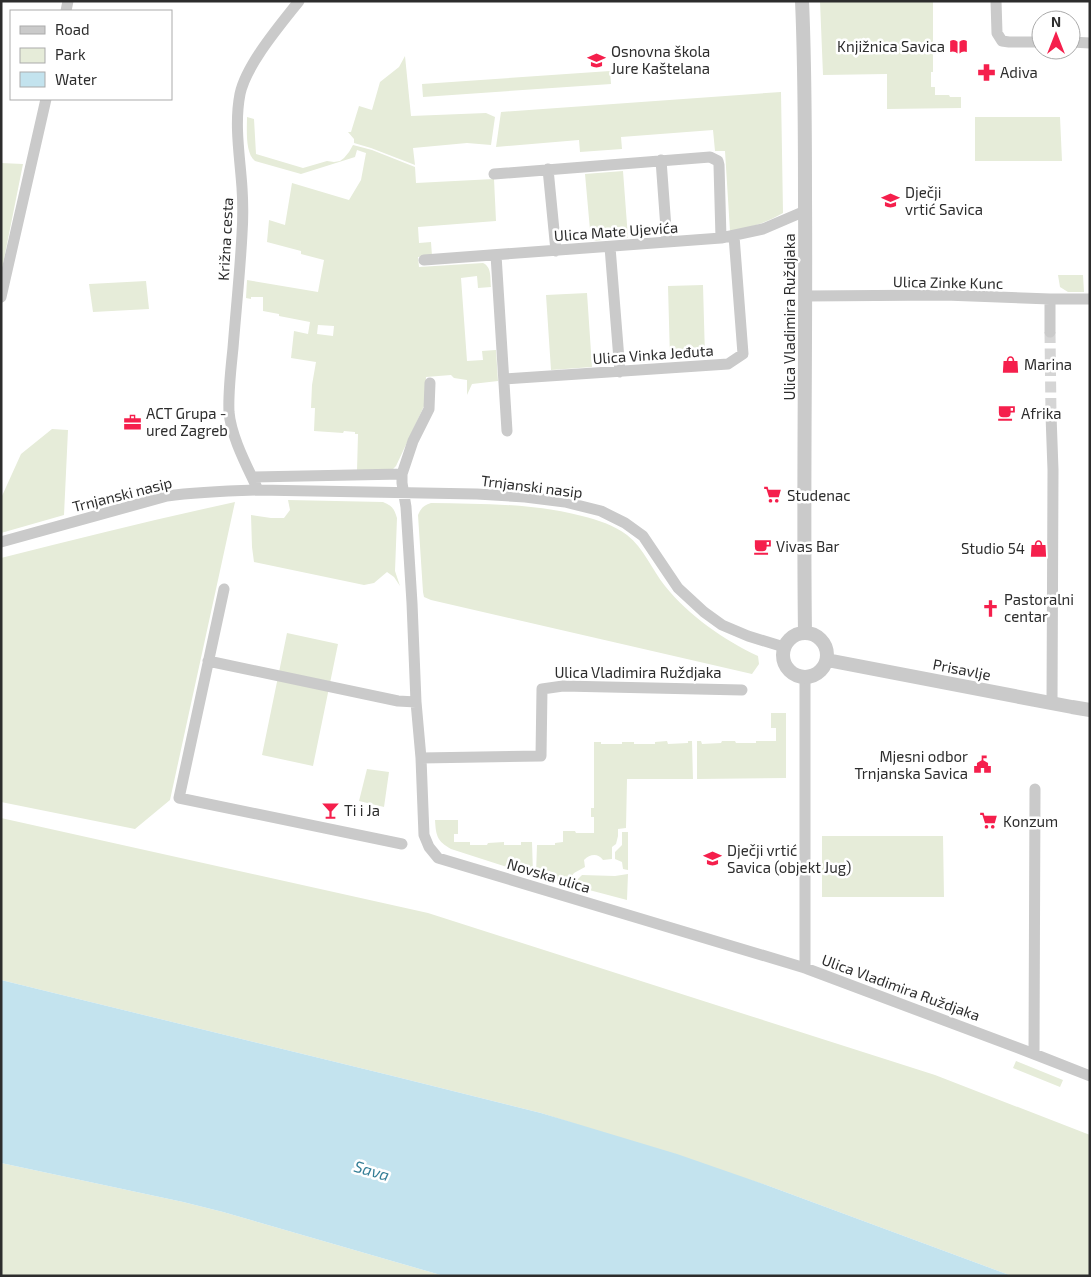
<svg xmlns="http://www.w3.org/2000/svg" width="1091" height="1277" font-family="'Exo 2',sans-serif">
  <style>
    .green { fill: #e6ecd9; fill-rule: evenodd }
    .water { fill: #c3e3ee }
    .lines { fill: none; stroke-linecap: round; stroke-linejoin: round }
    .minor-tunnel { stroke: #d5d5d5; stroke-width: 11; stroke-dasharray: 11 5.5; stroke-linecap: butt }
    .minor { stroke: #cacaca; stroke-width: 11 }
    .tertiary { stroke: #cacaca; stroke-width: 14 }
    .labels { text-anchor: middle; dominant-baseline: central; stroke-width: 5; stroke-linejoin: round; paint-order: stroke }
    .poi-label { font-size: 15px; fill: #2d2d2d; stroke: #fff; text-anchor: start }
    .street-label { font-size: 15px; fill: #2d2d2d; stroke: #fff }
    .water-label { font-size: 16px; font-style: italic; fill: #347e96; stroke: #fff }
  </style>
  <rect width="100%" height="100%" fill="#fff"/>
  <path class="green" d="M 820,1 L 933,1 L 933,72 L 931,72 L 931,87 L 935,87 L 935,95 L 949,95 L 950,97 L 961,97 L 961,108 L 887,109 L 887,74 L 823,75 Z
    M 405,56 L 411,116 L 486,113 L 495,117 L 491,145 L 467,143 L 413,148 L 415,165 L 371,148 L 354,143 L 354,139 L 348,132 L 351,132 L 359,106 L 372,110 L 380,82 L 399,67 Z
    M 610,71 L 611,84 L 423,97 L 422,84 Z
    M 781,92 L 783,213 C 764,224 751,227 730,231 L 725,151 L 715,151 L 713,130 L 621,137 L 622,149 L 580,152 L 579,140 L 496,147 L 501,112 Z
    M 247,117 L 254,119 L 256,154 L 303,168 L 327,161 L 334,162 L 340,161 L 344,158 L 349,152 L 353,145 L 372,150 L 415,167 L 416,183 L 494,179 L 496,221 L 418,227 L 419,243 L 431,242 L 432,256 L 418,257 L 419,267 L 483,263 C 492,267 490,278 491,287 L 478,288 L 477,276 L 461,278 L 467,361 L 483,360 L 482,351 L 496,350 L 498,381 L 472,384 L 467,395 L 467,380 L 454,378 L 451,375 L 426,377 L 425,404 L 396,466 L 393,469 L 357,471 L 358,434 L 355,434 L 355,432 L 344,431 L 343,433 L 314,431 L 315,408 L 311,408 L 312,385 L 316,362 L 291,358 L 294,331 L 308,334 L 310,322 L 279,316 L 279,314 L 263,311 L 263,297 L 251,297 L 251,299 L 246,298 L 247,280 L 318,292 L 324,260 L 301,254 L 301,251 L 267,242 L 269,220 L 285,225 L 292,183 L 349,200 L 361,180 L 366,153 L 357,150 L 355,157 L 301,174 L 255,161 C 245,153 247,130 247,117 ZM 318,325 L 334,326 L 333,336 L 317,334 Z
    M 975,117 L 1060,117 L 1062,161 L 975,161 Z
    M 1,163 L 23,164 L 2,269 L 1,269 Z
    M 623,171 L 628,238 L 591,241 L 585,174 Z
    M 1058,275 L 1083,275 L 1084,292 L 1068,292 L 1060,287 Z
    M 146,281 L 149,309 L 93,312 L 89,284 Z
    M 703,285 L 705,357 L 670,359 L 668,286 Z
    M 587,293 L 592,367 L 551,370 L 546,295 Z
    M 52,429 L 68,430 L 64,515 L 1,533 L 2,496 L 21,454 Z
    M 288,500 L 383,502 C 392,506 394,508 397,518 L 395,571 L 400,586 L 394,577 L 387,572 L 374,583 L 364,585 L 254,562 L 252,547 L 251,515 L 271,518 L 284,518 L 290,510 Z
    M 235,502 L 170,800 L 135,829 L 1,802 L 1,558 C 79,538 157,519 235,502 Z
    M 431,503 C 481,504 533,503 582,516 C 598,520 614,525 627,535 C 644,548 652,570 665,586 C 689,616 724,640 758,656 L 759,664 L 752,674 L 431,600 L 424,597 L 423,592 L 418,515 C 421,508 424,505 431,503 Z
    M 287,633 L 338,644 L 313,766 L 262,755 Z
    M 771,713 L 786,713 L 786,778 L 697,779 L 697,741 L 701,741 L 702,744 L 721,743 L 722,741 L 735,741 L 736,743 L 756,743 L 756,741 L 776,741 L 776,728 L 771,728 Z
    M 667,741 L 668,744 L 688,743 L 688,741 L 692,741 L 693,779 L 627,779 L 626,828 L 618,829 L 618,836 L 616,844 L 612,847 L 612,859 L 603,860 C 598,853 590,854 584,860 L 585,867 L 574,873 L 567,882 L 536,874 L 537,845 L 555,845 L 555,843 L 563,842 L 563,831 L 575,831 L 576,833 L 594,833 L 594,817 L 591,817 L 591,808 L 594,808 L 594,742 L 601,742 L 601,744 L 622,744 L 622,742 L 634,742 L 634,744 L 655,744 L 655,742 Z
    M 367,769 L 389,772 L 384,807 L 359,801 Z
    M 1,818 L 428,913 L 935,1075 L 1090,1135 L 1090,1276 L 1012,1276 L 769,1186 L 541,1113 L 393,1076 L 1,980 Z
    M 435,820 L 458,820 L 458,834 L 454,834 L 454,842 L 470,842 L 470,845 L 487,845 L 488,843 L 504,842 L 504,845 L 521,845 L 521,842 L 532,842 L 533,874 L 510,868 L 451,849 C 437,841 436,836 435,820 Z
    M 622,832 L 628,832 L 628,870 L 623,869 L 622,862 L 615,859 L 615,852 L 622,845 Z
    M 822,836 L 943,836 L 944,897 L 822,897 Z
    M 628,874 L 627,900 L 574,886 L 578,879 L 582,875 L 615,876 Z
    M 1016,1061 L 1063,1080 L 1060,1087 L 1013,1068 Z
    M 1,1163 L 183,1202 L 223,1212 L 444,1276 L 1,1276 Z"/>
  <path class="water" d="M 1,980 L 393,1076 L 541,1113 L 677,1154 L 769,1186 L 1012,1276 L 444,1276 L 223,1212 L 183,1202 L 1,1163 Z"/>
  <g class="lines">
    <path class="minor-tunnel" d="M 1050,332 L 1051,415"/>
    <path class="minor" d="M 996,1 L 997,33 L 1002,41 L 1009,42 L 1041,42
      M 66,11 L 68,1
      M 1071,42 L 1090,43
      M 661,160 L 667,242
      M 548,169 L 556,251
      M 494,174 L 710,157 L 718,161 L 719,165 L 721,238
      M 610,247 L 620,372
      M 496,255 L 507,431
      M 424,260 L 721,238 L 763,229 L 805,211
      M 806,296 L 945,295 L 1050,299 L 1090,299
      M 1,297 L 46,99
      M 1050,299 L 1050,332
      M 504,379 L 728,364 L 743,354 L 734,236
      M 430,383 L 429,409 L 413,441 L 402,474 L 402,483 L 406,507 L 412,603 L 416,702 L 421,758 L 424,835 L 429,847 L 438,858 L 805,968 L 1034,1054 L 1090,1076
      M 1051,415 L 1053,470 L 1052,704
      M 252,477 L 402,474
      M 258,490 C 248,468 231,437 229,412 C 228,392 231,368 233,348 C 236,310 240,272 242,234 C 243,219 243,203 242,188 C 240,157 234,125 240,94 C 246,65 280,25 299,1
      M 1,542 L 167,496 C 197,492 227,491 258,490 L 477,494 L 525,497 L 565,502 L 601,511 L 625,523 L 643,536 L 678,588 L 704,612 L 722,625 L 748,636 L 784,647
      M 224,589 L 179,798 L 402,844
      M 208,661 L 398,701 L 416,702
      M 805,677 L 805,968
      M 421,758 L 541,756 L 542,689 L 563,686 L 742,690
      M 1034,1054 L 1035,789"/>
    <path class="tertiary" d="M 802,1 C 805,67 805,132 805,198 C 806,343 803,488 805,633
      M783 655a22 22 0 1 1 44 0a22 22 0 1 1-44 0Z
      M 827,660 L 1072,707 L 1090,710"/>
  </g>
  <defs>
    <symbol id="library-bare" viewBox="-9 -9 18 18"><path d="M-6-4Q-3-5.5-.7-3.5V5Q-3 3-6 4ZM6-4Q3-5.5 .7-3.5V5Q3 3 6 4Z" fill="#f51f4c" stroke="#fff" stroke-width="2.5" paint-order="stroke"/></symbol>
    <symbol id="school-bare" viewBox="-9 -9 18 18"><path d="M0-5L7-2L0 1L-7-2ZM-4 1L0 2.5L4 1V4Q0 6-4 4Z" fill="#f51f4c" stroke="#fff" stroke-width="2.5" paint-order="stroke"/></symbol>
    <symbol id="pharmacy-bare" viewBox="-9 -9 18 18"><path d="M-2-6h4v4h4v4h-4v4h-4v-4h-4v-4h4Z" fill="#f51f4c" stroke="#fff" stroke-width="2.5" paint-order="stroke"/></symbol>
    <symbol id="shop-bare" viewBox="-9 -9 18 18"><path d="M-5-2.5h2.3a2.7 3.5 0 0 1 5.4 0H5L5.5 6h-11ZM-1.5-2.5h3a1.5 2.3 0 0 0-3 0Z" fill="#f51f4c" stroke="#fff" stroke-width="2.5" paint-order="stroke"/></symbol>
    <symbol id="cafe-bare" viewBox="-9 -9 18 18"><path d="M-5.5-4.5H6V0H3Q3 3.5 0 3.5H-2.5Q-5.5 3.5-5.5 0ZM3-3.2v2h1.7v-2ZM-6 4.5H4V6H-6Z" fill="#f51f4c" stroke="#fff" stroke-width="2.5" paint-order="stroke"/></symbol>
    <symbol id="office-bare" viewBox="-9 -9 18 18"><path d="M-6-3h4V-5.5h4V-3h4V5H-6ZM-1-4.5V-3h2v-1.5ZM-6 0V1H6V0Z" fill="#f51f4c" stroke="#fff" stroke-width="2.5" paint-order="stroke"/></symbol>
    <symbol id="supermarket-bare" viewBox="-9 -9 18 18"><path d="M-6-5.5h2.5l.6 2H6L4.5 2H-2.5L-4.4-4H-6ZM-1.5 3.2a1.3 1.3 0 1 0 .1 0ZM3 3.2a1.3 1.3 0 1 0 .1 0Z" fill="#f51f4c" stroke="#fff" stroke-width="2.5" paint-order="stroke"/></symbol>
    <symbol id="church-bare" viewBox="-9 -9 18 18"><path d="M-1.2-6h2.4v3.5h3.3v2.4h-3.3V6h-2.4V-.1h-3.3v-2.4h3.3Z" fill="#f51f4c" stroke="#fff" stroke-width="2.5" paint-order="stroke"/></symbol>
    <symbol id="civic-bare" viewBox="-9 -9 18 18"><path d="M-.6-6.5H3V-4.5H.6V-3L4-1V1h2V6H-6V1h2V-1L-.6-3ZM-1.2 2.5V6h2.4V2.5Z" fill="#f51f4c" stroke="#fff" stroke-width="2.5" paint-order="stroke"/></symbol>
    <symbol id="bar-bare" viewBox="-9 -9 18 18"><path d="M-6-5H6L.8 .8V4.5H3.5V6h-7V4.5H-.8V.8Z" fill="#f51f4c" stroke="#fff" stroke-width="2.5" paint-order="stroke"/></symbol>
  </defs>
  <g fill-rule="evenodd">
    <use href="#library-bare" x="946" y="34" width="25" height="25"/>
    <use href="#school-bare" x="584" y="48" width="25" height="25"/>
    <use href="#pharmacy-bare" x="974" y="60" width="25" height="25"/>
    <use href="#school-bare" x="878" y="188" width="25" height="25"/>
    <use href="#shop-bare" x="998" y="352" width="25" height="25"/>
    <use href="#cafe-bare" x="994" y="400" width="25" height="25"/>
    <use href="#office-bare" x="120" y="410" width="25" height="25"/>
    <use href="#supermarket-bare" x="760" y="482" width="25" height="25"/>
    <use href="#cafe-bare" x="750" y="534" width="25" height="25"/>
    <use href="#shop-bare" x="1026" y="536" width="25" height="25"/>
    <use href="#church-bare" x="978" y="596" width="25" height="25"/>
    <use href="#civic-bare" x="970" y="752" width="25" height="25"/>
    <use href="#bar-bare" x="318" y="798" width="25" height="25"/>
    <use href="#supermarket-bare" x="976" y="808" width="25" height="25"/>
    <use href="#school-bare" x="700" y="846" width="25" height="25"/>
  </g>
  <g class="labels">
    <g class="poi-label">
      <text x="945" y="46" text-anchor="end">Knjižnica Savica</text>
      <text x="611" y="51">Osnovna škola<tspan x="611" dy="17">Jure Kaštelana</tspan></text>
      <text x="1000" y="72">Adiva</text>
      <text x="905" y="192">Dječji<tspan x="905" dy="17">vrtić Savica</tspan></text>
      <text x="1024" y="364">Marina</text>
      <text x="146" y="413">ACT Grupa -<tspan x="146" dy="17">ured Zagreb</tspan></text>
      <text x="1021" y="413">Afrika</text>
      <text x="787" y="495">Studenac</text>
      <text x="776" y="546">Vivas Bar</text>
      <text x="1025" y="548" text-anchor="end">Studio 54</text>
      <text x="1004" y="599">Pastoralni<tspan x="1004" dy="17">centar</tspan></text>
      <text x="968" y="756" text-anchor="end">Mjesni odbor<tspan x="968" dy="17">Trnjanska Savica</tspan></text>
      <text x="344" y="810">Ti i Ja</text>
      <text x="1003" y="821">Konzum</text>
      <text x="727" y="850">Dječji vrtić<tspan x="727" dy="17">Savica (objekt Jug)</tspan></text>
    </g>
    <g class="street-label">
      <text transform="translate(616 231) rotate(-4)">Ulica Mate Ujevića</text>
      <text transform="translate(225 239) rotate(-87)">Križna cesta</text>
      <text transform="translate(948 282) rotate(1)">Ulica Zinke Kunc</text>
      <text transform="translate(789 317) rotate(-90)">Ulica Vladimira Ruždjaka</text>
      <text transform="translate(653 354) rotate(-4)">Ulica Vinka Jeđuta</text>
      <text transform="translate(532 486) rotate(7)">Trnjanski nasip</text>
      <text transform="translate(122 494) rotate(-14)">Trnjanski nasip</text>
      <text transform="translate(962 669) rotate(11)">Prisavlje</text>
      <text x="638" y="672">Ulica Vladimira Ruždjaka</text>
      <text transform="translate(549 875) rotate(17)">Novska ulica</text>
      <text transform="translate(901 987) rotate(20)">Ulica Vladimira Ruždjaka</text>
    </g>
    <g class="water-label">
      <text transform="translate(372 1170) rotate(16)">Sava</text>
    </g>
  </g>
  <rect width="1091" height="1277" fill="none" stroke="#2d2d2d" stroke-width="5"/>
  <rect x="10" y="10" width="162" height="90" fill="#ffffff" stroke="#ababab"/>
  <rect x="20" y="26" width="25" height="8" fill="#cacaca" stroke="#ababab"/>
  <text x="55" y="35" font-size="15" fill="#2d2d2d">Road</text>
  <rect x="20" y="48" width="25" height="15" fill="#e6ecd9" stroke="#ababab"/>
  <text x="55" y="60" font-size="15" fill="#2d2d2d">Park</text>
  <rect x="20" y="72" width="25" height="15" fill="#c3e3ee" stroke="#ababab"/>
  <text x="55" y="85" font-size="15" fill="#2d2d2d">Water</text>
  <g transform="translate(1056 35)"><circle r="24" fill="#ffffff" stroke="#ababab"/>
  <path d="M0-4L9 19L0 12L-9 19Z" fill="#f51f4c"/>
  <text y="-8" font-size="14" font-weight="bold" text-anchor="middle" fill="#2d2d2d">N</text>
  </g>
</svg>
